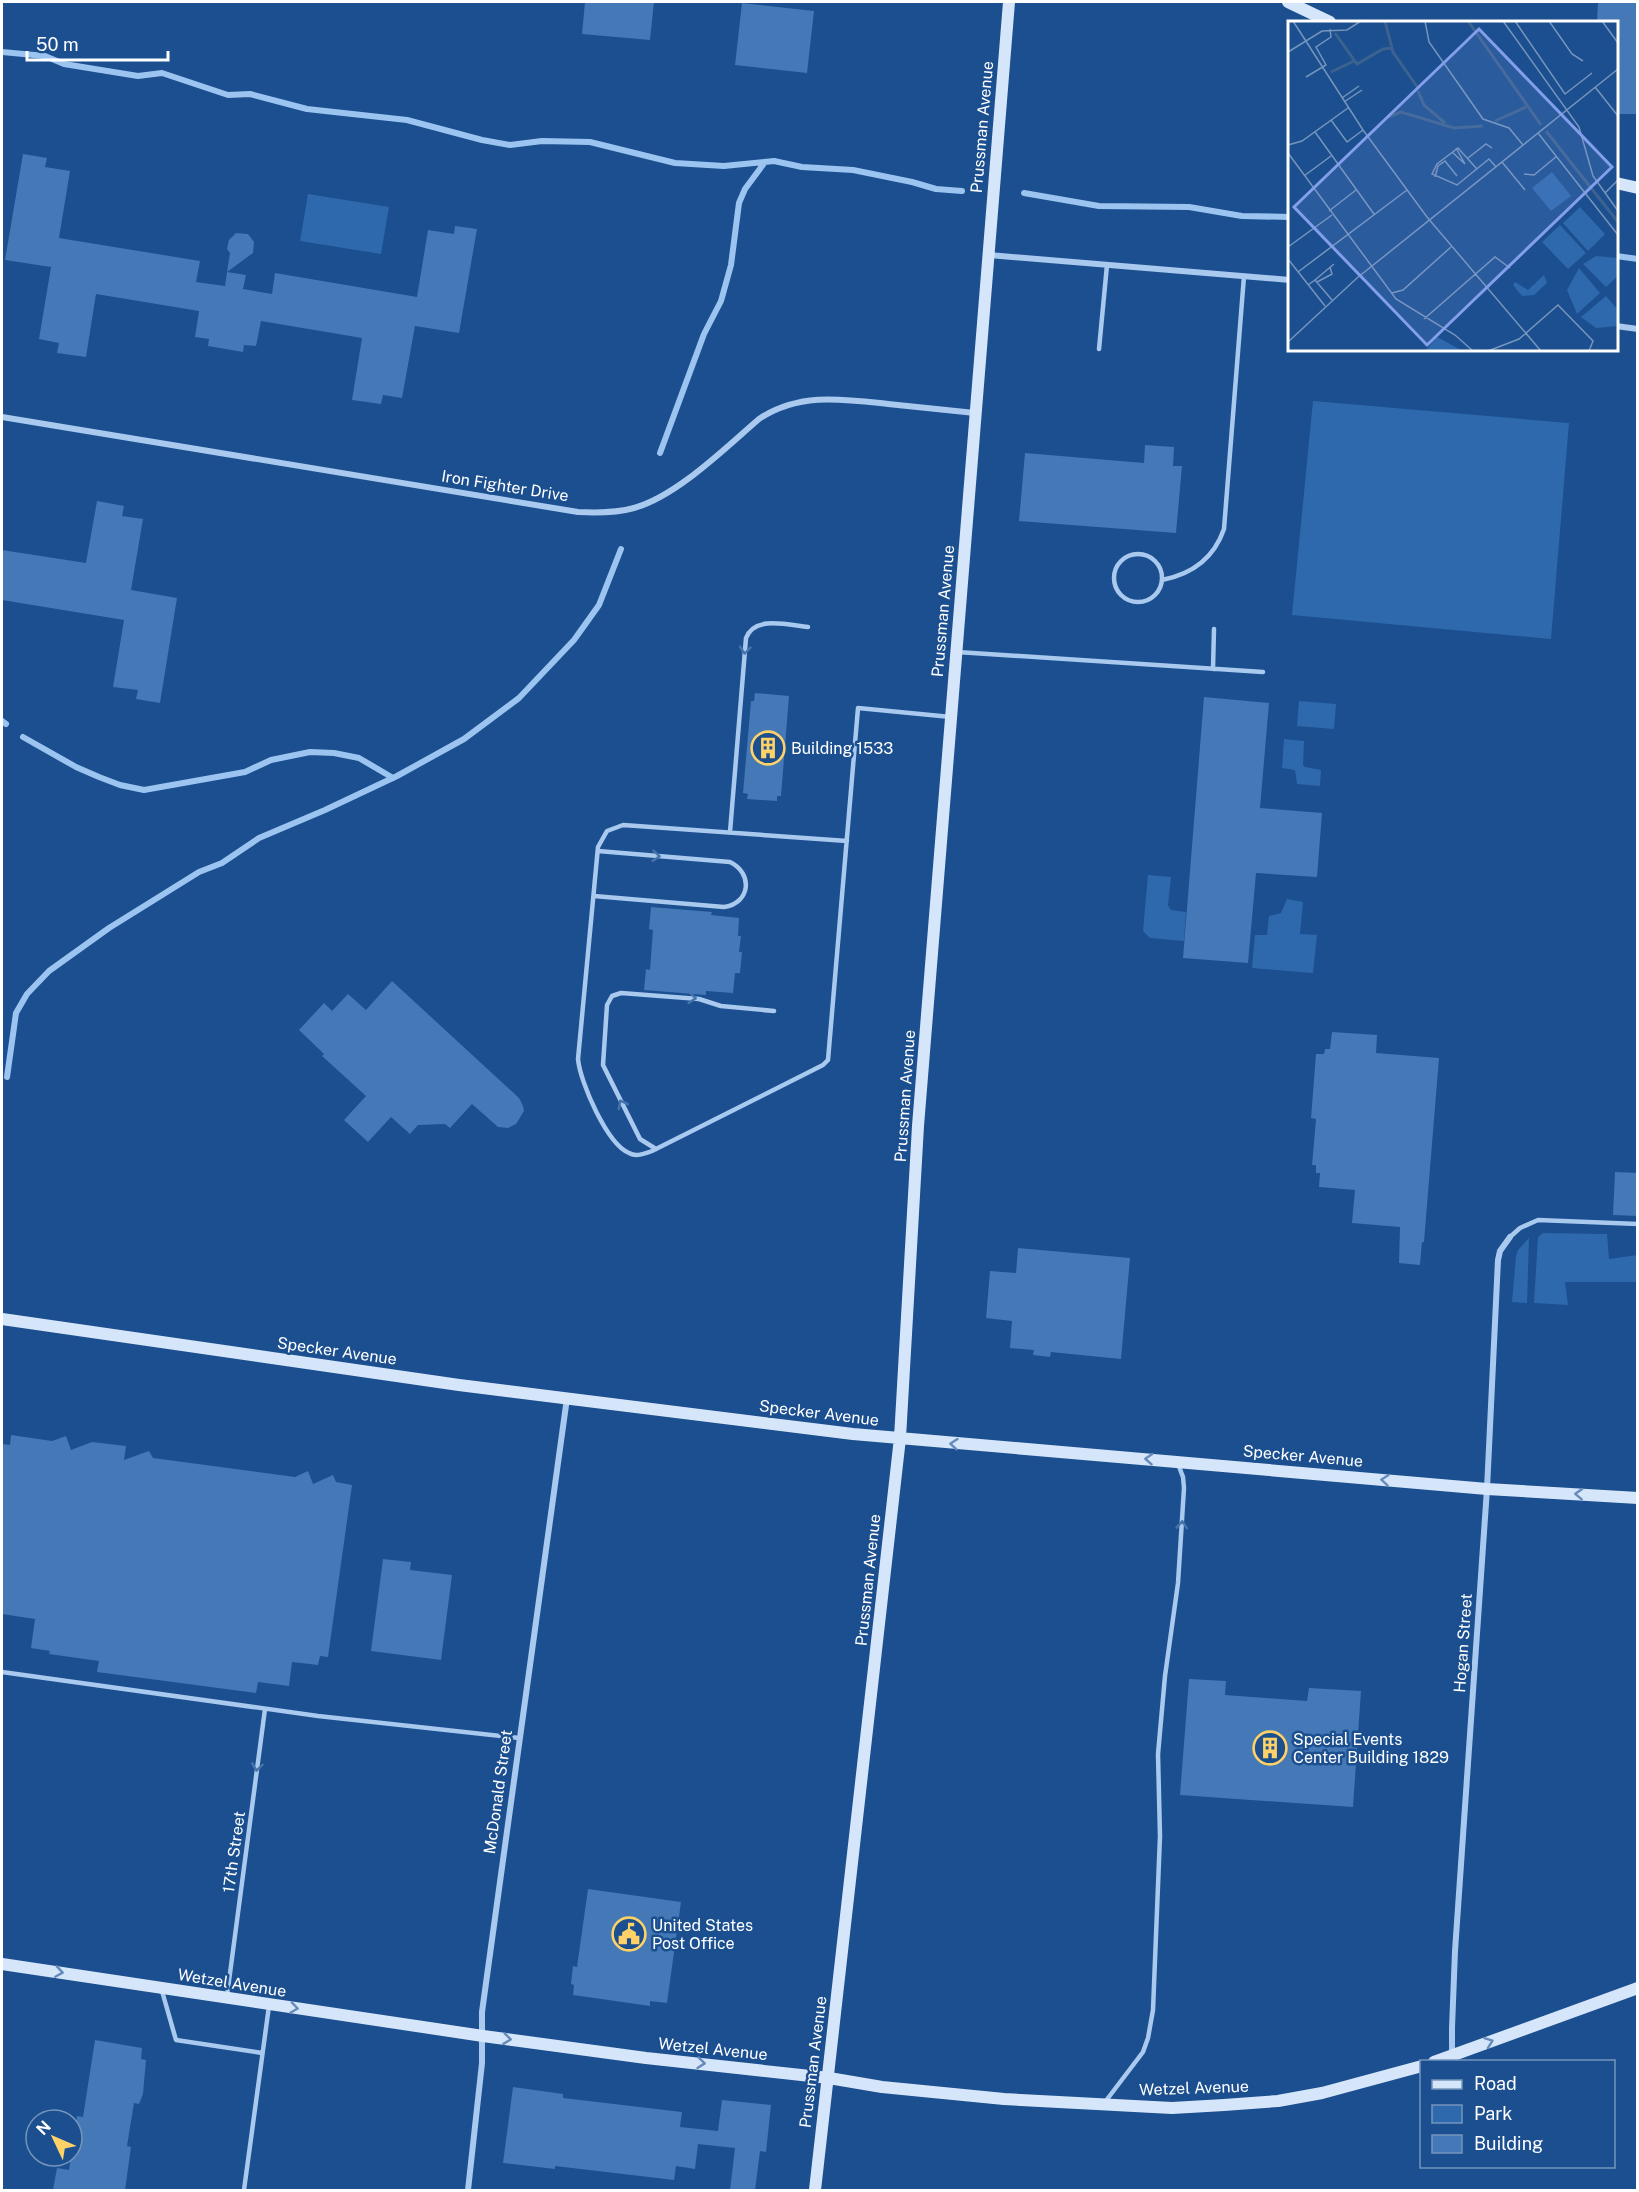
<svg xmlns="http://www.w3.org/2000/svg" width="1639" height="2192" font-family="'Public Sans',sans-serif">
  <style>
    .green { fill: #2e69ad }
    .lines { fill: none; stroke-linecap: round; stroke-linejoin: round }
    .stream { stroke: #9cc4f0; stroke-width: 6 }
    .building { fill: #4478b7 }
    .lane { stroke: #a9c9ee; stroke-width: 4.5 }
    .street { stroke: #a9c9ee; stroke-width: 6 }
    .secondary { stroke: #d6e6fa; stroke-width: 12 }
    .oneway { stroke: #4674ac }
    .oneway2 { stroke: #668bba }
    .labels { text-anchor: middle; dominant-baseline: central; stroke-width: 5; stroke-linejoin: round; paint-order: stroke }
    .street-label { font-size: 16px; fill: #fff; stroke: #1b4f8f }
    .poi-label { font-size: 16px; fill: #fff; stroke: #1b4f8f; text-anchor: start }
    .inset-river { fill: none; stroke: #3c6290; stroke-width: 3 }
    .inset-road { fill: none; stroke: #7695bc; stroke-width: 1.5 }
    .view { fill: #839eea; fill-opacity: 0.15; stroke: #839eea; stroke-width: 3 }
    .inset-edge { fill: none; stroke: #fff; stroke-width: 3 }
  </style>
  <rect width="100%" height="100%" fill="#1b4f8f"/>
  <path class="green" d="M 308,194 L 389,207 L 381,254 L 300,241 Z
    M 1313,401 L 1569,423 L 1551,639 L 1292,615 Z
    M 1299,701 L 1336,704 L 1334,729 L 1297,726 Z
    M 1284,739 L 1304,741 L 1303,765 L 1305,767 L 1321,770 L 1320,786 L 1297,784 L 1295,770 L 1282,768 Z
    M 1148,875 L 1171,877 L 1168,905 L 1171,910 L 1186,912 L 1184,941 L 1150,938 L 1143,931 Z
    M 1287,899 L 1303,902 L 1300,934 L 1317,935 L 1313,973 L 1252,968 L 1255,935 L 1267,935 L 1269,916 L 1281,913 Z
    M 1543,1233 L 1607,1234 L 1609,1259 L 1637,1255 L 1637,1282 L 1565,1282 L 1568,1305 L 1534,1303 L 1538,1237 Z
    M 1529,1238 L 1527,1303 L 1512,1302 L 1516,1256 L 1518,1250 Z"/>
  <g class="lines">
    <path class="stream" d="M 2,52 L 45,56 L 64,64 L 138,76 L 162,73 L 228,95 L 250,94 L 307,109 L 407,120 L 482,140 L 510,145 L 542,141 L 590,142 L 675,163 L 724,166 L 774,161 L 802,167 L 853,170 L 912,182 L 936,189 L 962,191
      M 1024,193 L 1099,206 L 1189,207 L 1242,216 L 1290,217
      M 1616,256 L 1638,259
      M 660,453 L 704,334 L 721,301 L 731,265 L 739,203 L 745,189 L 765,162
      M 2,721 L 6,724
      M 23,737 L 76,767 L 99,777 L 120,785 L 144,790 L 245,772 L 271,760 L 310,752 L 334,753 L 359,758 L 393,778
      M 7,1077 L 16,1013 L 27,994 L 49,971 L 109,928 L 199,872 L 222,863 L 259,838 L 325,810 L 397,776 L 464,739 L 519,698 L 574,640 L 599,605 L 621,549"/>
  </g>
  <path class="building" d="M 585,2 L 654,2 L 650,40 L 582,34 Z
    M 1598,2 L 1638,2 L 1638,114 L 1617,114 L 1617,22 L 1597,22 Z
    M 742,3 L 814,11 L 807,73 L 735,65 Z
    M 23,154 L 47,158 L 45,167 L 70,171 L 59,238 L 200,261 L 196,282 L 225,286 L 227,272 L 246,275 L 243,289 L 272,294 L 275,273 L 417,297 L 428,230 L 454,234 L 455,226 L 477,229 L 459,333 L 415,326 L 402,398 L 383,395 L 381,404 L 352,400 L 362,338 L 261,321 L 256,346 L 244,345 L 243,352 L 208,346 L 209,339 L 195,337 L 199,311 L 96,294 L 86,357 L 57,353 L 59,343 L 39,339 L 51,267 L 5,260 Z
    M 236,233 L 248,234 L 254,242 L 253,253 L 227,272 L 230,253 L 227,249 L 229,240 Z
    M 1145,445 L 1174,447 L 1173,466 L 1182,466 L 1176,533 L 1019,521 L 1025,453 L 1144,463 Z
    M 97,501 L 124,506 L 122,516 L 143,519 L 131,590 L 177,598 L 160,703 L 136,699 L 138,690 L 113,687 L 124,620 L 2,600 L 2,550 L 86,563 Z
    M 755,693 L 789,696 L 781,796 L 777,796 L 777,801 L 747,799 L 748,794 L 743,793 L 751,701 L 754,701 Z
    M 1204,697 L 1269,703 L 1260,808 L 1322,813 L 1317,877 L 1256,873 L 1248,963 L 1183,958 Z
    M 651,907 L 712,912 L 711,915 L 739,918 L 738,936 L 741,936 L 739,952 L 742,952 L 740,973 L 735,973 L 733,993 L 706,991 L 706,995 L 644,990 L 646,969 L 650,970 L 653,930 L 649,929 Z
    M 392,981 L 519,1098 L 523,1106 L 524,1111 L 516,1124 L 508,1128 L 498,1127 L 472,1104 L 450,1128 L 445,1124 L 418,1125 L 410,1134 L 391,1117 L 368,1142 L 344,1120 L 366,1096 L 322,1056 L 324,1054 L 299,1030 L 324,1003 L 332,1011 L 348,994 L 366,1010 Z
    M 1332,1032 L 1377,1035 L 1376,1053 L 1439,1058 L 1424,1242 L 1422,1242 L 1420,1265 L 1399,1263 L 1400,1227 L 1352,1223 L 1355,1190 L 1319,1187 L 1320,1173 L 1316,1173 L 1316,1165 L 1312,1165 L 1316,1119 L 1311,1118 L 1316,1054 L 1324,1054 L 1325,1049 L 1330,1049 Z
    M 1615,1172 L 1638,1173 L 1638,1216 L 1613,1215 Z
    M 1018,1248 L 1130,1258 L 1121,1359 L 1051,1352 L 1050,1357 L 1033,1355 L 1034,1350 L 1010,1348 L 1012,1321 L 986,1318 L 990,1271 L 1016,1273 Z
    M 11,1435 L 52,1441 L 66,1436 L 71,1450 L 92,1442 L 126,1446 L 124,1460 L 149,1451 L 153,1458 L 295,1477 L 308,1471 L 313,1484 L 333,1475 L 336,1482 L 352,1485 L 328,1657 L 320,1656 L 318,1665 L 292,1662 L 289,1686 L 258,1682 L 256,1693 L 97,1672 L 99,1661 L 49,1654 L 50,1651 L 31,1648 L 35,1619 L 2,1614 L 2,1444 L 10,1445 Z
    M 383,1559 L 411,1562 L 410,1570 L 452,1575 L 441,1660 L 371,1651 Z
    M 1189,1679 L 1226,1681 L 1225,1695 L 1307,1701 L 1309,1688 L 1361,1691 L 1353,1807 L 1180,1795 Z
    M 588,1889 L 681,1902 L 667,2003 L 650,2001 L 650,2006 L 573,1995 L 574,1985 L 571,1984 L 573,1966 L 577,1967 Z
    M 95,2040 L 142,2048 L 141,2059 L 146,2060 L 143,2094 L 139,2104 L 134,2103 L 127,2146 L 131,2147 L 125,2190 L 53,2190 L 57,2168 L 69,2170 L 77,2116 L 83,2117 Z
    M 513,2087 L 563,2094 L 563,2098 L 682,2112 L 680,2127 L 718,2131 L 722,2100 L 771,2105 L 766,2152 L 760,2151 L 755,2190 L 730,2190 L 735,2148 L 698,2144 L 695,2169 L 676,2166 L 674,2180 L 555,2166 L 555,2169 L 503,2163 Z"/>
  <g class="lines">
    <path class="lane" d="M 1099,349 L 1107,265
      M1114 578a24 24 0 1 1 48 0a24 24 0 1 1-48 0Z
      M 1162,580 C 1193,574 1214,558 1224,529 L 1244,276
      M 957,652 L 1263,672
      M 1213,669 L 1214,629
      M 730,832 L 746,638 C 755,615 788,625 808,627
      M 847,841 L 623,825 L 607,831 L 598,847 L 578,1059 C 580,1082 607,1144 629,1153 C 636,1157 644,1154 652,1151 L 823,1065 L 828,1060 L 858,708 L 951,717
      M 594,896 L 724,907 C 751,903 753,873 730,862 L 598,851
      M 656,1149 L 640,1139 L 603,1065 L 607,1005 L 612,996 L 621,993 L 699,999 L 721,1006 L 774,1011
      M 1510,1237 L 1520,1228 L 1538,1220 L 1638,1224
      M 2,1672 L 318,1716 L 519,1738
      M 162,1991 L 176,2040 L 262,2053
      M 227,1996 L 265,1709
      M 1105,2102 L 1143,2052 L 1148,2038 L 1153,2010 L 1160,1836 L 1158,1754 L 1165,1676 L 1178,1583 L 1184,1488 L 1183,1477 L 1178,1464
      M 244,2190 L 269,2006"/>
    <path class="street" d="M 989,255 L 1290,280
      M 1616,326 L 1638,329
      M 2,417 L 578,512 C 597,513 616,513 634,508 C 677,496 725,448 759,419 C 799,392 843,399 888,404 C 917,407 946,410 975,413
      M 1452,2055 L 1452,2028 L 1455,1951 L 1487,1489 L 1498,1260 L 1500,1251 L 1510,1237
      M 468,2190 L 482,2063 L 482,2012 L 567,1398"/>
    <path class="secondary" d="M 1288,2 L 1330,22
      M 1616,183 L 1638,188
      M 2,1319 L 459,1385 L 853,1434 L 1487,1489 L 1638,1498
      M 2,1964 L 483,2036 L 646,2058 L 829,2078 L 882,2087 L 1004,2099 L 1172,2108 L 1224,2105 L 1278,2101 L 1322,2093 L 1422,2066
      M 1434,2062 L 1638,1988
      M 815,2190 L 900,1438 L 918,1126 L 1009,2"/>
  </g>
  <defs><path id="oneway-chevron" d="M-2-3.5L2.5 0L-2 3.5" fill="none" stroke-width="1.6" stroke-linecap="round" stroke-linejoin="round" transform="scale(1.5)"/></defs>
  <g class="oneway">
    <use href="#oneway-chevron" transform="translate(745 650) rotate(95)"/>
    <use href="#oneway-chevron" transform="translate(656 856) rotate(5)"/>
    <use href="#oneway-chevron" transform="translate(692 998) rotate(6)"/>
    <use href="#oneway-chevron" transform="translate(622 1104) rotate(-118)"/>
    <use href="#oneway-chevron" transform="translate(1182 1525) rotate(-86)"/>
    <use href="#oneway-chevron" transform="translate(257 1767) rotate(98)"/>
  </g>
  <g class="oneway2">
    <use href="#oneway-chevron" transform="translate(954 1444) rotate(-175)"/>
    <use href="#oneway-chevron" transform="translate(1149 1459) rotate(-176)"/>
    <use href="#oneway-chevron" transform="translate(1385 1480) rotate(-175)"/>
    <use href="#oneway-chevron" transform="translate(1579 1494) rotate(-177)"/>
    <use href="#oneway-chevron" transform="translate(59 1972) rotate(9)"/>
    <use href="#oneway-chevron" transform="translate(294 2008) rotate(8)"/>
    <use href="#oneway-chevron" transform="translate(507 2039) rotate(7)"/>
    <use href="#oneway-chevron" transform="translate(1489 2042) rotate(-20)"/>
    <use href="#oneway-chevron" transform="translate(701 2063) rotate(6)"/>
  </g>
  <defs>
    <symbol id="building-ring" viewBox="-11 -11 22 22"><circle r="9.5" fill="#1b4f8f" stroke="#ffd166" stroke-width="1.5"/><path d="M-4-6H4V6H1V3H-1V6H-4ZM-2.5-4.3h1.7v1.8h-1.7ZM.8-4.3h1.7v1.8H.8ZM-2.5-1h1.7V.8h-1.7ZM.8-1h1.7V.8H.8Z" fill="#ffd166"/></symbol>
    <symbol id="civic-ring" viewBox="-11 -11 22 22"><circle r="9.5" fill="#1b4f8f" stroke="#ffd166" stroke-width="1.5"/><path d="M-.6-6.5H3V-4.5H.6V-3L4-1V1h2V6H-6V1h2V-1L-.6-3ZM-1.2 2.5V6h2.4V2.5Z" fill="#ffd166"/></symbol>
  </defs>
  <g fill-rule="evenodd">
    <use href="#building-ring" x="749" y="729" width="38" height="38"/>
    <use href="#building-ring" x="1251" y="1729" width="38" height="38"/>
    <use href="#civic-ring" x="610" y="1915" width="38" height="38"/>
  </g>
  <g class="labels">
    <g class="street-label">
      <text transform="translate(982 127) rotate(-85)">Prussman Avenue</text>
      <text transform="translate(505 486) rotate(9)">Iron Fighter Drive</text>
      <text transform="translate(943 611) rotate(-85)">Prussman Avenue</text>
      <text transform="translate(905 1096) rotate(-86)">Prussman Avenue</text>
      <text transform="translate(337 1351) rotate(8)">Specker Avenue</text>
      <text transform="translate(819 1413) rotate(7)">Specker Avenue</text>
      <text transform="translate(1303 1456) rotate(5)">Specker Avenue</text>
      <text transform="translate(868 1580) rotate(-84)">Prussman Avenue</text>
      <text transform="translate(1463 1643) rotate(-86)">Hogan Street</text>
      <text transform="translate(498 1792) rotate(-82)">McDonald Street</text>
      <text transform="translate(234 1852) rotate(-82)">17th Street</text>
      <text transform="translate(232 1983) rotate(9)">Wetzel Avenue</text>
      <text transform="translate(713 2049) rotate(6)">Wetzel Avenue</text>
      <text transform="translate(813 2062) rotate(-83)">Prussman Avenue</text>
      <text transform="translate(1194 2088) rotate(-2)">Wetzel Avenue</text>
    </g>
    <g class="poi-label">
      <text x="791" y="748">Building 1533</text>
      <text x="1293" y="1739">Special Events<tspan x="1293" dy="18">Center Building 1829</tspan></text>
      <text x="652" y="1925">United States<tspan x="652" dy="18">Post Office</tspan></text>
    </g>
  </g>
  <g transform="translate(1288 21)">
    <rect width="330" height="330" fill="#1b4f8f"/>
    <path d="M 264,151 L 283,175 L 263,190 L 244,167 ZM 292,186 L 317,213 L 300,230 L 275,202 ZM 272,204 L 298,232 L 280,248 L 254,221 ZM 308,235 L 330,237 L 330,255 L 318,266 L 295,243 ZM 291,247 L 312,272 L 289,293 L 279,269 ZM 256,254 L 259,262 L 246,274 L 234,275 L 225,264 L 227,261 L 240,269 ZM 318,275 L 330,289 L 330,305 L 308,307 L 293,296 ZM 149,316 L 175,330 L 137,330 Z" fill="#2e69ad"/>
    <path class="inset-river" d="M 97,0 L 105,31 L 130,67M 180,0 L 253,104M 47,12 L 69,43 L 95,28 L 105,27M 43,51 L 66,40M 130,70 L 136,84 L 157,102M 100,96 L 113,91 L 166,107 L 195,105M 207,100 L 238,86M 258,110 L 330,201"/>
    <path class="inset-road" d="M 5,0 L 75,109 L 139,196 L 253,330M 137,0 L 141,21 L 195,98 L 221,107 L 235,124M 215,0 L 291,106 L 305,155 L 330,190M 227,0 L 277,73 L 304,52M 261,0 L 284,33 L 295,40M 314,0 L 330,22M 0,31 L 34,10 L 59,9 L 73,0M 18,56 L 38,44 L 28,26 L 43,16 L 42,8M 307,66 L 330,95M 54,77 L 71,65M 56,81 L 74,69M 43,99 L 59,121 L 75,109M 27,111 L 86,193M 250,112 L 330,214M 0,124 L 14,120 L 60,87M 164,131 L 177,143 L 168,127M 0,132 L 108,278 L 167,314 L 185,330M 180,137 L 198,123 L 204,127M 214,141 L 237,169M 189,148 L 170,127 L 149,143 L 144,153 L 169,164 L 201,138 L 208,146M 236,153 L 246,154 L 269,135M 16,155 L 43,135M 147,156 L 150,145 L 157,140 L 169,155M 317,172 L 330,159M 41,190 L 68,169M 0,226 L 44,194M 0,238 L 37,285M 10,251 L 119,169M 27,259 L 46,243M 29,261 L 44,253 L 42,246M 20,264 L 27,259 L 44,279M 104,272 L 115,269 L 163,226M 136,298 L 207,236 L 222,247M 0,321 L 69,257 L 330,48M 200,330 L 231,318 L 270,284 L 305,320 L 301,330"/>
    <path class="view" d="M 191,8 L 324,146 L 139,324 L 6,186 Z"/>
    <rect width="330" height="330" class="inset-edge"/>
  </g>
  <rect width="1639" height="2192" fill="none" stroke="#ffffff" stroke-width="6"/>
  <rect x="1420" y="2060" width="195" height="108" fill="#1b4f8f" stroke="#7695bc" stroke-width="1.5"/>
  <rect x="1432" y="2080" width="30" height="9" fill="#d6e6fa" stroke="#7695bc" stroke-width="1.5"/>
  <text x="1474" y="2090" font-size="18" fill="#ffffff">Road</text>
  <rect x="1432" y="2105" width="30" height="18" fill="#2e69ad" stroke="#7695bc" stroke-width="1.5"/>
  <text x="1474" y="2120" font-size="18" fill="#ffffff">Park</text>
  <rect x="1432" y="2135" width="30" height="18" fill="#4478b7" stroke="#7695bc" stroke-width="1.5"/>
  <text x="1474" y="2150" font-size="18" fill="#ffffff">Building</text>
  <g transform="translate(54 2138) rotate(314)"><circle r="28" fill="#1b4f8f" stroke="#7695bc" stroke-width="1.5"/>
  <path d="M0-4.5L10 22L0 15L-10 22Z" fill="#ffd166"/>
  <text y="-9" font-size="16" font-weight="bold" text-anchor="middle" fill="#ffffff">N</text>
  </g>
  <path d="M27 51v9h141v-9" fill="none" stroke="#ffffff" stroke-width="3"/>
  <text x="36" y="51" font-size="18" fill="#ffffff" stroke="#1b4f8f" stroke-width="4.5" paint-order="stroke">50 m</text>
</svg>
